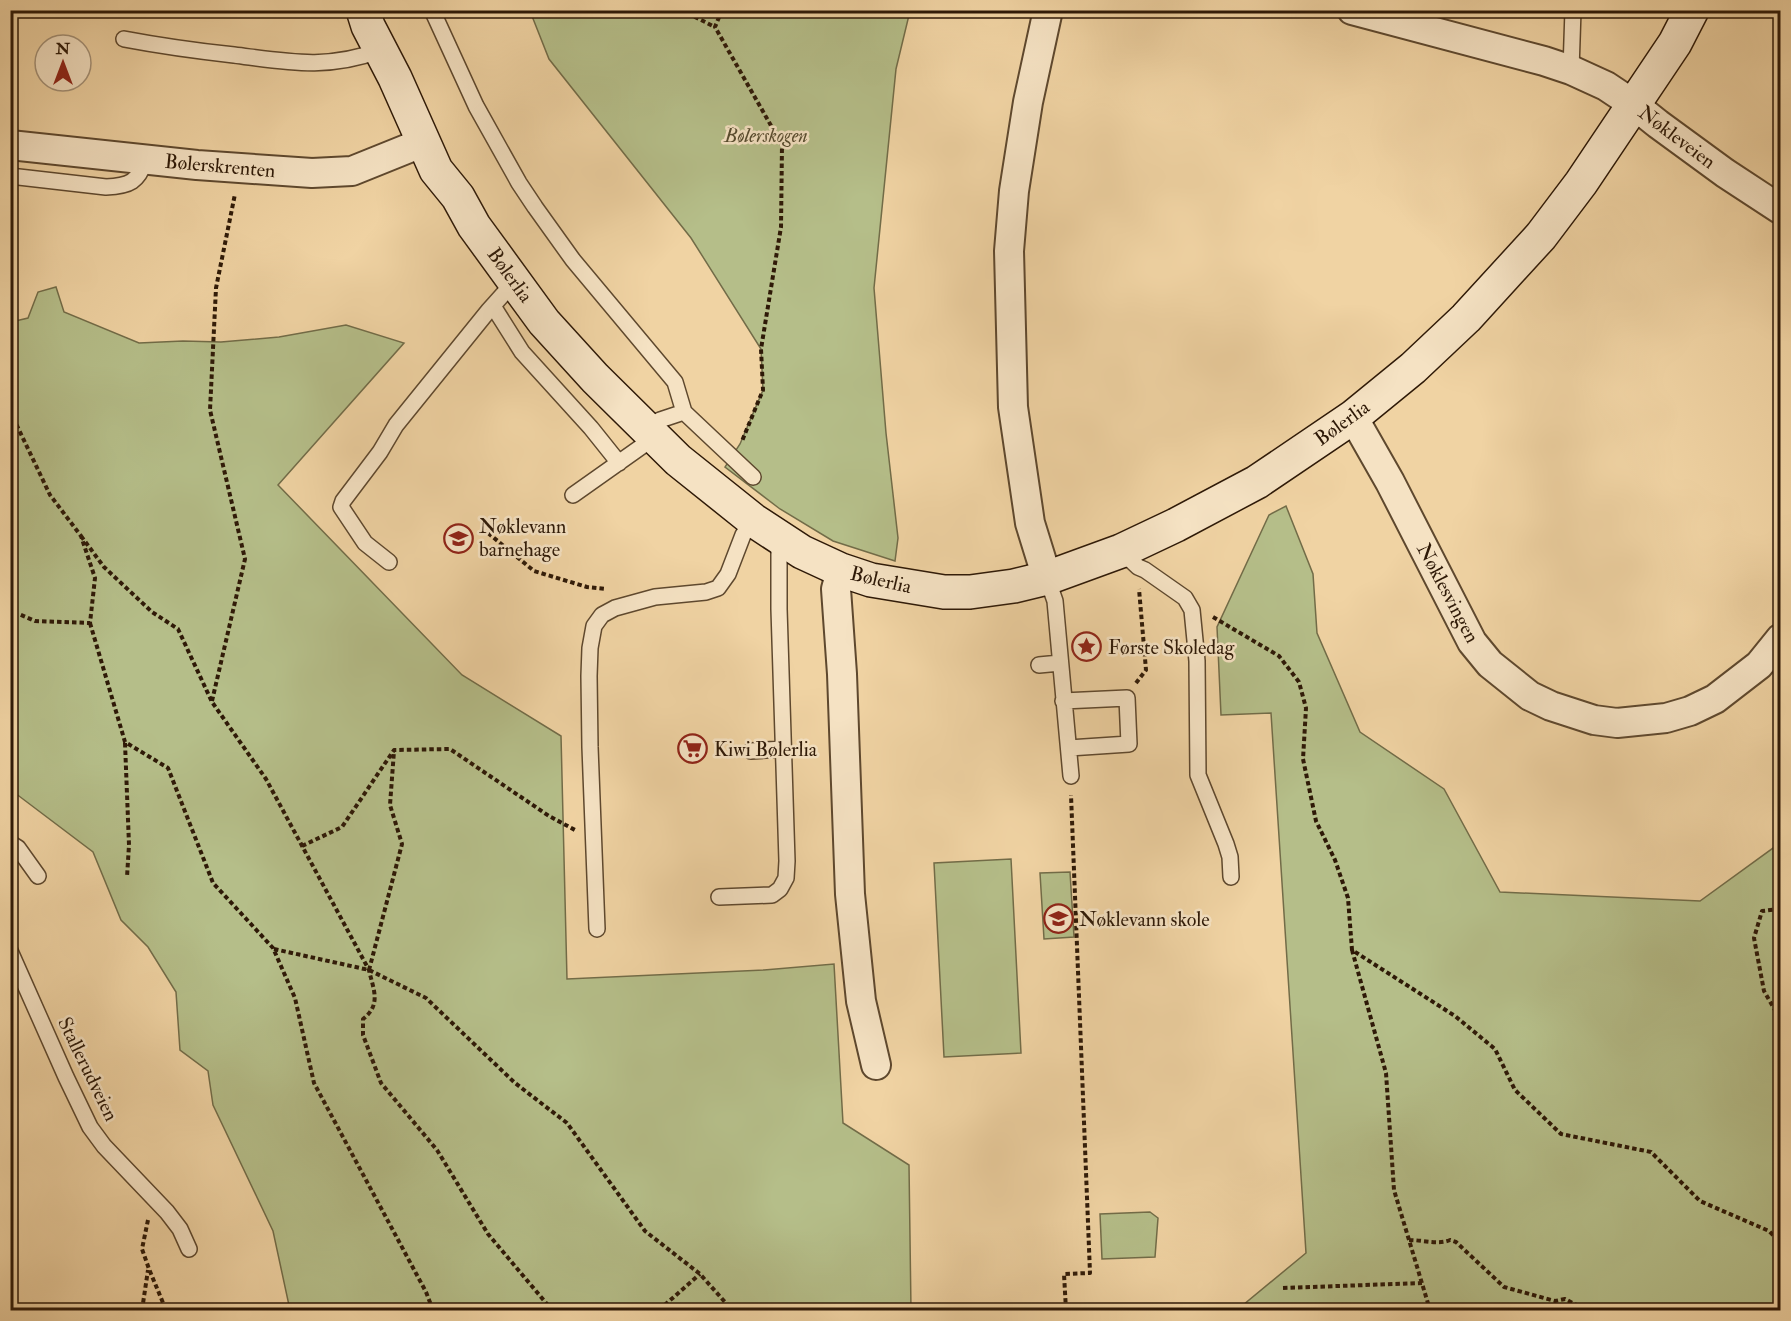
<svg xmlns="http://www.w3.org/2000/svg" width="1791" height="1321" font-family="'IM FELL Double Pica',serif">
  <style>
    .green { fill: #b5be89; stroke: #726c48; stroke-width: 1.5 }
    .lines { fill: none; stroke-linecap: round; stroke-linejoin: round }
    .lane-casing { stroke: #5e482e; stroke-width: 18 }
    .street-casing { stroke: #5e482e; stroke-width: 32 }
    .secondary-casing { stroke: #2e1907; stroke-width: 36 }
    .path { stroke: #2e1907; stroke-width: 4; stroke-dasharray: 4.5 3; stroke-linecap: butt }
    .lane { stroke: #f5e2c3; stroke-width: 15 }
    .street { stroke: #f5e2c3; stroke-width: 28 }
    .secondary { stroke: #f5e2c3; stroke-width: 33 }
    .labels { text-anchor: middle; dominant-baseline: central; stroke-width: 5; stroke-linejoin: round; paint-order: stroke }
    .park-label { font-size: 20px; font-style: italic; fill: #564b2e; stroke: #f5e2c3 }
    .street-label { font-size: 20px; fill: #2e1907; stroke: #f5e2c3 }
    .poi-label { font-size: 20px; fill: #2e1907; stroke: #f5e2c3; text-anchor: start }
  </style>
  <rect width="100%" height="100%" fill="#f0d3a3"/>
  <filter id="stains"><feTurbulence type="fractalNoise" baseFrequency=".00333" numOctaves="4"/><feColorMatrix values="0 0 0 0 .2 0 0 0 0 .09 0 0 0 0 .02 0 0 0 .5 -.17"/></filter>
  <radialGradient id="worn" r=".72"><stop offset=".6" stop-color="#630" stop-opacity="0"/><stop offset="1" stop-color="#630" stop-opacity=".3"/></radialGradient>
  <path class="green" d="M 530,11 L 910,11 L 896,69 L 874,288 L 886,433 L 898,538 L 895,561 L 833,541 L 780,509 L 725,467 L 740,444 L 763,390 L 761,349 L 691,238 L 549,59 Z
    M 56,287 L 64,312 L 139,343 L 183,341 L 221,342 L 279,337 L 346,325 L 404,343 L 278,485 L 462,675 L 561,736 L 567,979 L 764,970 L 834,964 L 843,1123 L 909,1165 L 911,1310 L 290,1310 L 273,1231 L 213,1105 L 208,1071 L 180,1050 L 176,992 L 148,947 L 121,920 L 93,852 L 11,790 L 11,322 L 28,318 L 38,292 Z
    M 1286,506 L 1313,574 L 1317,633 L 1360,732 L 1444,789 L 1500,892 L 1700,901 L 1780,843 L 1780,1310 L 1237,1310 L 1306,1253 L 1271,713 L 1221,715 L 1217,627 L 1269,515 Z
    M 1011,859 L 1021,1053 L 944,1057 L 934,863 Z
    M 1070,872 L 1074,937 L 1044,939 L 1040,873 Z
    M 1150,1212 L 1158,1218 L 1155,1257 L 1102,1259 L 1100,1214 Z"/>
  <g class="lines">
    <defs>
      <path id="lane" d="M 432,10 L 476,106 L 519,183 L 535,207 L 573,260 L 675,382 L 684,412 L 753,477
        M 124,39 C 161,46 197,51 234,55 C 289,62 327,70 381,50
        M 1571,70 L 1573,10
        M 10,176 L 106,187 C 130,186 138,182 146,159
        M 493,306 L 522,352 L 591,428 L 619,463
        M 646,429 L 660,420 L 684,412
        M 573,495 L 655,437
        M 1121,551 L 1138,567 L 1145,570 L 1185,598 L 1192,610 L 1197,661 L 1198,775 L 1226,844 L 1230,857 L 1231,877
        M 389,562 L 365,543 L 341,507 L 343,501 L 380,452 L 396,425 L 489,310 L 515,281
        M 1047,578 L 1055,601 L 1071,776
        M 1039,665 L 1060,663
        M 1063,701 L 1127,698 L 1129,744 L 1069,748
        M 751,751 L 783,749
        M 10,843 L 18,848 L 38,876
        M 719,897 L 772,895 L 780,889 L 786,878 L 787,861 L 779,609 L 779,538
        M 597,929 L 590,747 L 589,676 L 590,648 L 594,626 L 602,615 L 615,608 L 655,597 L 706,592 L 718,588 L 728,574 L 743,535 L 753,520
        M 10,951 L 66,1077 L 90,1127 L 104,1146 L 167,1212 L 180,1229 L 189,1249"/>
      <path id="street" d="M 1352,10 L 1544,61 L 1571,70 L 1606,86 L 1633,104 L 1658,124 L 1725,173 L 1780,209
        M 10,145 L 197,165 L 312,173 L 352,171 L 424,142
        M 1353,417 L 1390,482 L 1472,642 L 1490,664 L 1530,696 L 1551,706 L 1594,720 L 1617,723 L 1666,718 L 1690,711 L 1715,699 L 1759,665 L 1780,639
        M 841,570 L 836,589 L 842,674 L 850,894 L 861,1001 L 876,1065
        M 1047,578 L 1030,523 L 1013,407 L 1009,251 L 1014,191 L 1028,102 L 1048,10"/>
      <path id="secondary" d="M 363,10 L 368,26 L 395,78 L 436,170 L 458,197 L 474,226 L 544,322 L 595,378 L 678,460 L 753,520 L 802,552 L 841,570 L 871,580 L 944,592 L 970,592 L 1014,586 L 1047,578 L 1121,551 L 1176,525 L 1257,482 L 1353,417 L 1413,368 L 1466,318 L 1541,236 L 1581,183 L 1675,43 L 1692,10"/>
    </defs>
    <use href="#lane" class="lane-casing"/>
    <use href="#street" class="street-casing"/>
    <use href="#secondary" class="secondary-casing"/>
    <path class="path" d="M 681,10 L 715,27
      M 722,10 L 715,27 L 782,145 L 781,227 L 761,349 L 763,390 L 742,441
      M 10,411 L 50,495 L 81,536 L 95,578 L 90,623 L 35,621 L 19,614 L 10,614
      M 488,533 L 534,571 L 587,587 L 606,589
      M 81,536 L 104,567 L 152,612 L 178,629 L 212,702 L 266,779 L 369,970 C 373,989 382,1004 363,1019 L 363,1035 L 381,1083 L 437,1150 L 488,1234 L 552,1310
      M 1213,617 L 1279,656 L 1299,682 L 1306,708 L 1303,759 L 1316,821 L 1335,860 L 1348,898 L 1352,950 L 1455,1016 L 1495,1049 L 1515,1090 L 1561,1134 L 1651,1152 L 1700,1201 L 1769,1231 L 1780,1242
      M 90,623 L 125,742 L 168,768 L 213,883 L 273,948 L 295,998 L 314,1083 L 426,1292 L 433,1310
      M 1136,683 L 1146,670 L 1139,589
      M 212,701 L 245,559 L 210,410 L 216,288 L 235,194
      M 125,743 L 129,845 L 127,877
      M 302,846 L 342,827 L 394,750 L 450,749 L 549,816 L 575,830
      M 1780,909 L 1762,911 L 1754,938 L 1764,991 L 1780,1019
      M 274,949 L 369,970 L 426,998 L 515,1083 L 567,1123 L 645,1231 L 700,1274 L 732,1310
      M 1352,950 L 1386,1073 L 1394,1190 L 1430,1310
      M 369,970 L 402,844 L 390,805 L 394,751
      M 148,1220 L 142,1249 L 149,1269 L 166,1310
      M 1409,1240 C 1423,1240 1439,1245 1450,1240 L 1456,1242 L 1504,1287 L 1555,1301 L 1565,1299 L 1586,1310
      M 1283,1288 L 1422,1283
      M 142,1310 L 148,1270
      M 659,1310 L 700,1274
      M 1066,1310 L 1064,1274 L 1090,1273 L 1071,795"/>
    <use href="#lane" class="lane"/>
    <use href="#street" class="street"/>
    <use href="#secondary" class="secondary"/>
  </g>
  <defs>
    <symbol id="school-ring" viewBox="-11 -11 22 22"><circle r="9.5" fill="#f5e2c3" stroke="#8f2418" stroke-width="1.5"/><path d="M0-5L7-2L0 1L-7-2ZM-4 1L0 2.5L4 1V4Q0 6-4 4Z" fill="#8f2418"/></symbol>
    <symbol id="sight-ring" viewBox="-11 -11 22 22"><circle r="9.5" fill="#f5e2c3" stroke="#8f2418" stroke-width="1.5"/><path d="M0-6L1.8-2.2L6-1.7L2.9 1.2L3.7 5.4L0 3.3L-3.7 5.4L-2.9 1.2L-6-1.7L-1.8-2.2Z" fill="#8f2418"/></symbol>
    <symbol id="supermarket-ring" viewBox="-11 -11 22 22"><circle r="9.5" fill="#f5e2c3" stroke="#8f2418" stroke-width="1.5"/><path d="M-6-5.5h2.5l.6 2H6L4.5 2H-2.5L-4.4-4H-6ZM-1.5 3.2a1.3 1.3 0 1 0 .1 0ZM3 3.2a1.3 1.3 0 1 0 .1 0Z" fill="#8f2418"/></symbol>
  </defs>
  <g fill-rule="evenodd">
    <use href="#school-ring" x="442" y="522" width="33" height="33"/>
    <use href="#sight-ring" x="1070" y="630" width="33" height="33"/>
    <use href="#supermarket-ring" x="676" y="732" width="33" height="33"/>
    <use href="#school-ring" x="1042" y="902" width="33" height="33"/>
  </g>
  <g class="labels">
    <g class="park-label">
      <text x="766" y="135">Bølerskogen</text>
    </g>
    <g class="street-label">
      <text transform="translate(1677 137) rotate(37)">Nøkleveien</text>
      <text transform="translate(220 166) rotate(5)">Bølerskrenten</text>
      <text transform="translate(510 275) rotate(54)">Bølerlia</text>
      <text transform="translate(1342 423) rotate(-36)">Bølerlia</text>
      <text transform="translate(881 580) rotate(13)">Bølerlia</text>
      <text transform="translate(1448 593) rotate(62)">Nøklesvingen</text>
      <text transform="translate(88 1069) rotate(64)">Stallerudveien</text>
    </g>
    <g class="poi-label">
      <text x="479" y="526">Nøklevann<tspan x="479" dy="23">barnehage</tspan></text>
      <text x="1108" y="647">Første Skoledag</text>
      <text x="714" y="749">Kiwi Bølerlia</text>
      <text x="1079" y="919">Nøklevann skole</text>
    </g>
  </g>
  <rect width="1791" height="1321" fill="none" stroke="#f0d3a3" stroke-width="36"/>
  <rect x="12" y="12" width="1767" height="1297" fill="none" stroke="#2e1907" stroke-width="3"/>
  <rect x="18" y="18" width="1755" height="1285" fill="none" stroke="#2e1907" stroke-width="1.5"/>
  <g transform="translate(63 63)"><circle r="28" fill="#f5e2c3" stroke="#a59278" stroke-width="1.5"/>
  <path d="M0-4.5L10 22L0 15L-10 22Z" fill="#8f2418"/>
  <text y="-9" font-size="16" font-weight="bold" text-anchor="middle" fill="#2e1907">N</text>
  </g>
  <rect width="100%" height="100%" filter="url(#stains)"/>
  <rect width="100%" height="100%" fill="url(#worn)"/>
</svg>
